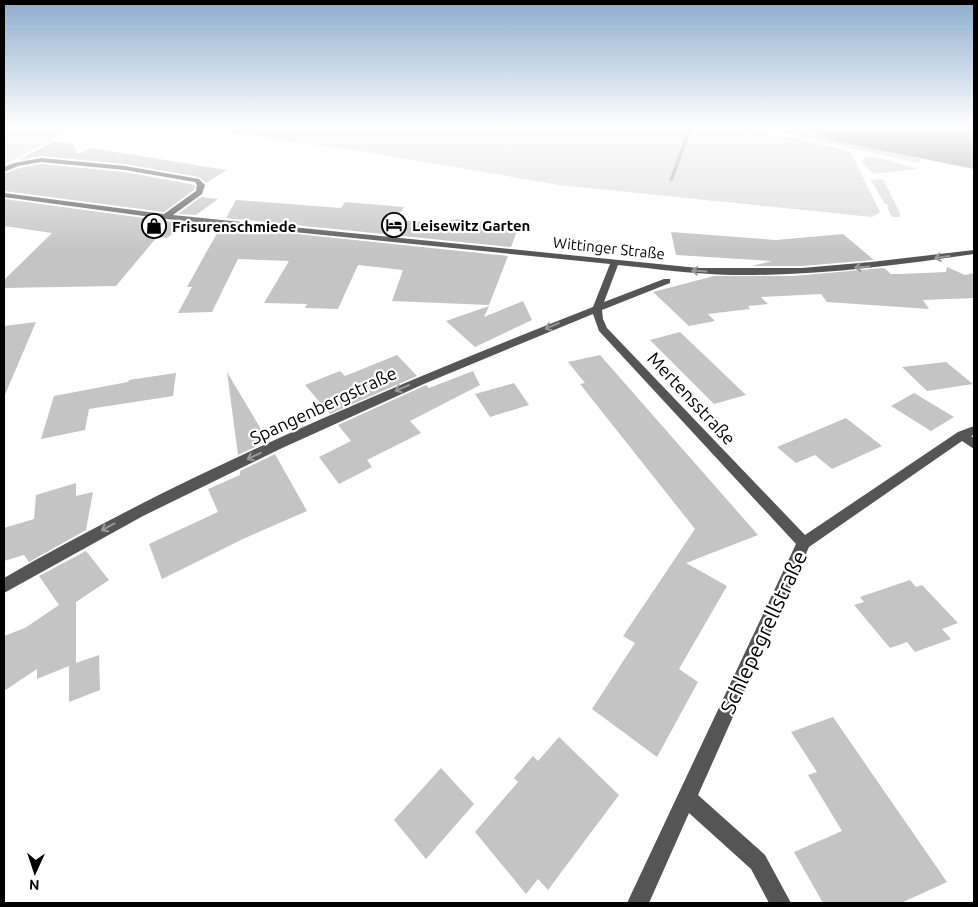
<svg xmlns="http://www.w3.org/2000/svg" width="978" height="907" font-family="Ubuntu,sans-serif">
  <style>
    .green { fill: #dcdcdc }
    .water { fill: #a3a3a3 }
    .lines { fill: none; stroke-linecap: round; stroke-linejoin: round }
    .stream { fill: #a3a3a3; fill-rule: evenodd }
    .building { fill: #c4c4c4 }
    .minor { fill: #555; fill-rule: evenodd }
    .oneway { stroke: #999 }
    .labels { text-anchor: middle; dominant-baseline: central; stroke-width: 4.5; stroke-linejoin: round; paint-order: stroke }
    .far-poi-label { font-size: 15px; font-weight: bold; fill: #000; stroke: #fff; text-anchor: start }
    .far-street-label { font-size: 15px; fill: #000; stroke: #fff }
    .street-label { font-size: 18px; fill: #000; stroke: #fff }
    .near-street-label { font-size: 21px; fill: #000; stroke: #fff }
  </style>
  <rect width="100%" height="100%" fill="#fff"/>
  <path class="green" d="M 4,126 L 76,126 L 4,165 Z
    M 177,126 L 736,126 L 843,149 L 851,153 L 880,212 L 872,217 L 559,185 L 366,152 Z
    M 753,126 L 790,126 L 835,141 L 882,149 L 921,159 L 918,163 Z
    M 865,157 L 876,157 L 919,169 L 873,174 L 861,161 Z
    M 883,179 L 900,213 L 900,217 L 892,217 L 887,207 L 889,206 L 884,203 L 871,180 Z"/>
  <path class="water" d="M 790,126 L 974,126 L 974,169 L 835,141 Z"/>
  <g class="lines">
    <path class="stream" d="M 689,126 L 693,126 L 673,180 L 669,181 Z"/>
  </g>
  <path class="building" d="M 54,141 L 73,144 L 78,154 L 91,148 L 227,170 L 206,183 L 199,177 L 125,164 L 41,156 L 19,160 Z
    M 41,164 L 125,172 L 195,185 L 194,190 L 164,212 L 4,191 L 4,174 L 19,168 Z
    M 201,197 L 218,199 L 196,215 L 178,214 Z
    M 4,199 L 166,221 L 186,223 L 167,238 L 157,237 L 116,286 L 4,288 L 4,280 L 52,233 L 4,226 Z
    M 236,200 L 341,208 L 345,202 L 404,207 L 396,220 L 448,224 L 451,220 L 460,219 L 518,228 L 511,247 L 226,218 Z
    M 221,226 L 508,256 L 489,305 L 392,301 L 403,270 L 358,265 L 338,309 L 305,308 L 307,304 L 264,303 L 289,261 L 238,259 L 212,312 L 178,313 L 192,287 L 187,287 Z
    M 671,232 L 776,240 L 843,234 L 874,260 L 802,266 L 752,266 L 772,261 L 676,255 Z
    M 947,267 L 965,275 L 974,273 L 974,298 L 923,300 L 929,309 L 827,302 L 821,294 L 761,297 L 768,304 L 748,306 L 750,309 L 708,314 L 715,321 L 689,326 L 653,292 L 714,276 L 793,276 L 884,268 L 891,274 L 900,274 L 946,272 Z
    M 523,301 L 532,320 L 475,347 L 446,321 L 489,306 L 484,317 Z
    M 36,322 L 4,397 L 4,326 Z
    M 680,332 L 701,352 L 746,395 L 714,404 L 650,340 Z
    M 397,355 L 417,376 L 330,414 L 305,385 L 340,371 L 345,376 Z
    M 600,355 L 758,535 L 686,563 L 727,586 L 679,669 L 698,682 L 657,757 L 592,709 L 635,643 L 623,636 L 695,529 L 580,384 L 585,383 L 568,362 Z
    M 946,362 L 973,384 L 927,391 L 902,367 Z
    M 473,371 L 480,385 L 410,421 L 421,433 L 367,460 L 372,467 L 339,484 L 319,457 L 351,441 L 338,425 L 426,385 L 429,388 Z
    M 227,372 L 268,441 L 238,455 Z
    M 176,373 L 173,396 L 89,409 L 85,430 L 41,439 L 54,396 L 128,382 L 129,380 Z
    M 514,383 L 529,405 L 490,417 L 475,394 Z
    M 914,393 L 954,417 L 931,431 L 891,406 Z
    M 846,418 L 882,446 L 832,469 L 815,455 L 796,463 L 777,447 Z
    M 275,454 L 307,511 L 245,538 L 162,579 L 149,544 L 218,512 L 208,489 L 240,475 L 240,471 Z
    M 76,483 L 76,496 L 93,492 L 86,530 L 29,562 L 24,555 L 4,561 L 4,528 L 34,519 L 36,495 Z
    M 86,551 L 109,580 L 76,602 L 76,663 L 99,655 L 100,690 L 69,702 L 69,666 L 37,679 L 37,669 L 4,691 L 4,636 L 25,628 L 59,605 L 39,576 Z
    M 910,580 L 916,587 L 922,585 L 958,623 L 942,629 L 951,639 L 915,652 L 907,642 L 890,648 L 854,605 L 864,602 L 860,597 Z
    M 833,717 L 873,775 L 947,882 L 901,903 L 823,903 L 794,852 L 842,831 L 808,775 L 817,772 L 791,732 Z
    M 559,737 L 619,795 L 548,890 L 538,879 L 526,894 L 475,832 L 518,782 L 514,778 L 533,756 L 538,761 Z
    M 441,768 L 474,804 L 426,859 L 394,820 Z"/>
  <g class="lines">
    <path class="minor" d="M 41,158 L 125,166 L 199,179 L 205,185 L 202,194 L 173,215 L 698,268 L 802,268 L 871,262 L 974,250 L 974,254 C 894,266 813,276 732,275 C 694,274 656,269 618,265 L 604,302 L 664,279 L 670,279 L 670,283 L 602,310 L 603,319 L 607,328 L 805,535 L 958,432 L 974,426 L 974,435 L 971,436 L 974,438 L 974,449 L 962,441 L 809,547 L 698,795 L 765,855 L 791,903 L 769,903 L 751,869 L 689,813 L 649,903 L 627,903 L 796,544 L 599,331 L 593,314 L 426,383 L 280,449 L 143,516 L 4,593 L 4,578 C 191,470 392,386 593,307 L 610,264 L 166,219 L 4,197 L 4,193 L 164,214 L 196,191 L 197,185 L 195,182 L 125,170 L 41,162 L 18,166 L 4,172 L 4,167 L 14,163 Z"/>
  </g>
  <defs><path id="oneway-shaft" d="M-6 0H5M1.5-3L5.5 0L1.5 3" fill="none" stroke-width="1.6" stroke-linecap="round" stroke-linejoin="round" transform="scale(1.25)"/></defs>
  <g class="oneway">
    <use href="#oneway-shaft" transform="translate(942 257) rotate(172)"/>
    <use href="#oneway-shaft" transform="translate(862 267) rotate(176)"/>
    <use href="#oneway-shaft" transform="translate(699 271) rotate(-176)"/>
    <use href="#oneway-shaft" transform="translate(552 326) rotate(157)"/>
    <use href="#oneway-shaft" transform="translate(402 388) rotate(157)"/>
    <use href="#oneway-shaft" transform="translate(254 456) rotate(155)"/>
    <use href="#oneway-shaft" transform="translate(108 527) rotate(152)"/>
  </g>
  <linearGradient id="sky" x2="0" y2="1"><stop stop-color="#8cadcc"/><stop offset="0.5" stop-color="#fff"/><stop offset="1" stop-color="#fff" stop-opacity="0"/></linearGradient>
  <rect width="978" height="253" fill="url(#sky)"/>
  <defs>
    <symbol id="hotel-ring" viewBox="-11 -11 22 22"><circle r="9.5" fill="#fff" stroke="#000" stroke-width="1.5"/><path d="M-6-4.5h1.5V1H6V5H4.5V3h-9V5H-6ZM-4 0a1.8 1.8 0 1 1 3.6 0ZM.5 0V-2.5h3Q6-2.5 6 0Z" fill="#000"/></symbol>
    <symbol id="shop-ring" viewBox="-11 -11 22 22"><circle r="9.5" fill="#fff" stroke="#000" stroke-width="1.5"/><path d="M-5-2.5h2.3a2.7 3.5 0 0 1 5.4 0H5L5.5 6h-11ZM-1.5-2.5h3a1.5 2.3 0 0 0-3 0Z" fill="#000"/></symbol>
  </defs>
  <g fill-rule="evenodd">
    <use href="#hotel-ring" x="380" y="211" width="28" height="28"/>
    <use href="#shop-ring" x="140" y="212" width="28" height="28"/>
  </g>
  <g class="labels">
    <g class="far-poi-label">
      <text x="412" y="225">Leisewitz Garten</text>
      <text x="172" y="226">Frisurenschmiede</text>
    </g>
    <g class="far-street-label">
      <text transform="translate(609 248) rotate(6)">Wittinger Straße</text>
    </g>
    <g class="street-label">
      <text transform="translate(692 398) rotate(47)">Mertensstraße</text>
      <text transform="translate(323 405) rotate(-25)">Spangenbergstraße</text>
    </g>
    <g class="near-street-label">
      <text transform="translate(763 632) rotate(-65)">Schlepegrellstraße</text>
    </g>
  </g>
  <rect width="978" height="907" fill="none" stroke="#000000" stroke-width="10"/>
  <g transform="translate(35 872) rotate(183)" stroke="#ffffff" stroke-width="4" paint-order="stroke">
  <path d="M0-4L9 19L0 12L-9 19Z" fill="#000000"/>
  <text y="-8" font-size="14" font-weight="bold" text-anchor="middle" fill="#000000">N</text>
  </g>
</svg>
